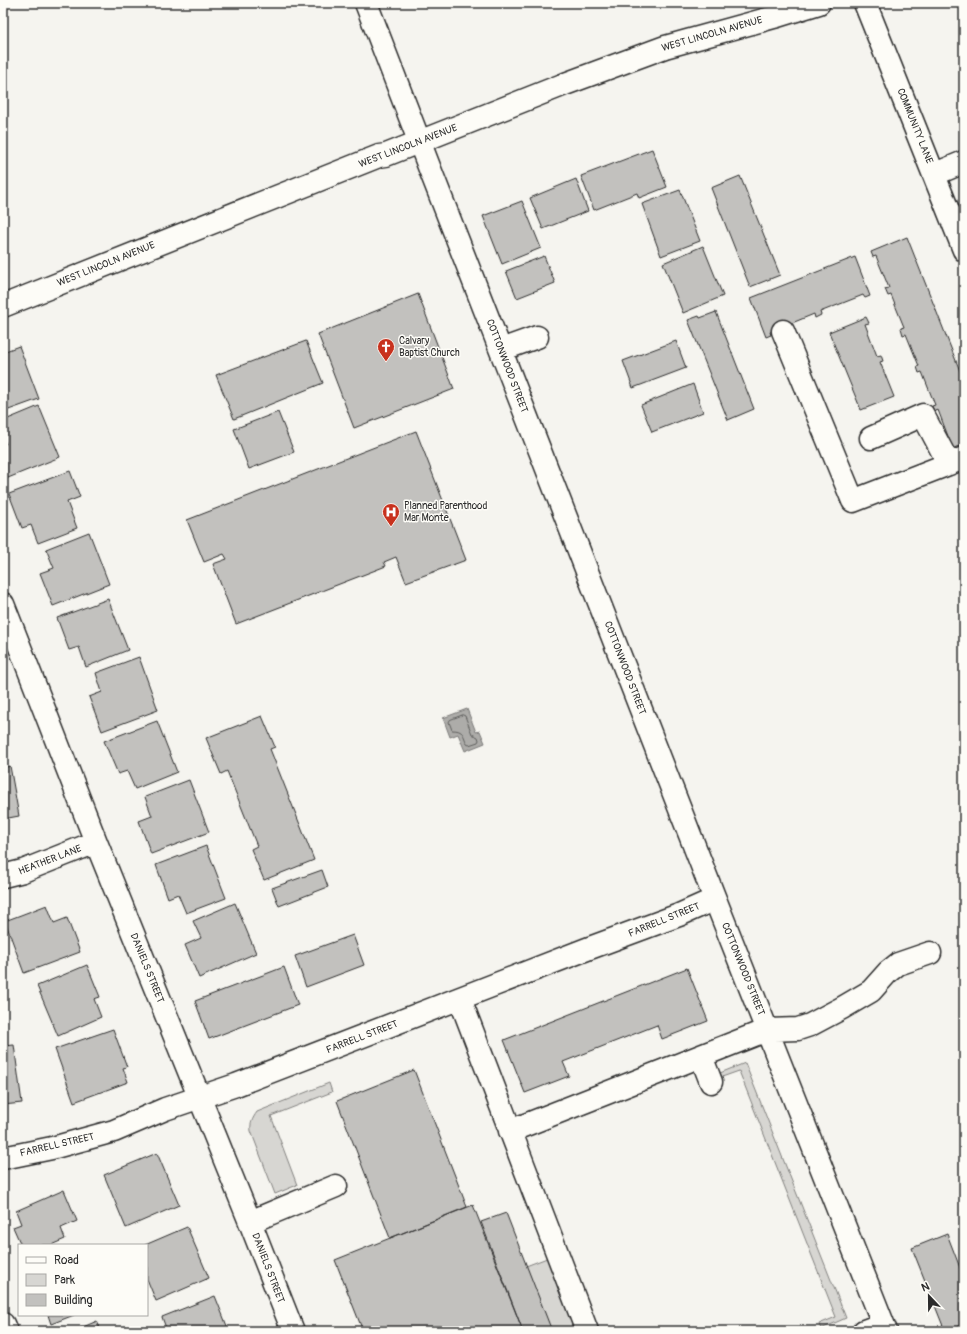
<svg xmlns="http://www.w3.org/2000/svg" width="967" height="1334" font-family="Pangolin,sans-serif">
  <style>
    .green { fill: #d7d6d2; stroke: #81807e }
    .water { fill: #adaca9; stroke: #797877 }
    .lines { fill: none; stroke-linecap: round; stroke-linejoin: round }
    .shore { stroke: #5f5f5d; stroke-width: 1 }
    .building { fill: #c2c1be; stroke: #2b2b2b }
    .minor-casing { stroke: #2b2b2b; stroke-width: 25 }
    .minor { stroke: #fdfcf7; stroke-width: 22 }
    .labels { text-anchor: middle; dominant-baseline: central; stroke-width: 3; stroke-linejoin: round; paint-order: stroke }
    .street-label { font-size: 10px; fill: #2b2b2b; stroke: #fdfcf7 }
    .poi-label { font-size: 10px; fill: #2b2b2b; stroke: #fdfcf7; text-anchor: start }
  </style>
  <rect width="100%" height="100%" fill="#f5f4ef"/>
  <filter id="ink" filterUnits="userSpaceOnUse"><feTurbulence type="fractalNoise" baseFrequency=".025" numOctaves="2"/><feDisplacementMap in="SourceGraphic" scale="8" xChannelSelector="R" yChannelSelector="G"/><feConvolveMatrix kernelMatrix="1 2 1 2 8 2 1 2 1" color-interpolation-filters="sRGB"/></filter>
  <g filter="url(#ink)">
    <path class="green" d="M 745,1063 L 846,1318 L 821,1329 L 819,1324 L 836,1317 L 739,1071 L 722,1077 L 720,1073 Z
      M 329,1083 L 332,1092 L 271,1116 L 297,1185 L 275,1194 L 251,1131 C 250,1124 252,1119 257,1112 Z
      M 547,1258 L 576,1331 L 551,1331 L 526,1266 Z"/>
    <path class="water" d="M 467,709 L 476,732 L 480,731 L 485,743 L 465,751 L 458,734 L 450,737 L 443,718 Z"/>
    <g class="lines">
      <path class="shore" d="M 463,715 L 465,716 L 472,734 L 478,737 L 479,740 L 478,742 L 469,745 L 467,744 C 463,735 464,730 452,730 L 449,722 L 450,720 Z"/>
    </g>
    <path class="building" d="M 652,149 L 667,187 L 639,198 L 637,193 L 594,210 L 581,176 Z
      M 740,176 L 780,275 L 750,287 L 711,188 Z
      M 576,179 L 588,211 L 543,229 L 530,198 Z
      M 680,190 L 700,241 L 661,256 L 642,204 Z
      M 522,201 L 541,248 L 502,264 L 483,216 Z
      M 907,237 L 964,381 L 964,444 L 949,450 L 951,444 L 938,410 L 934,411 L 932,406 L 935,405 L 922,372 L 919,373 L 917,367 L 919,366 L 906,334 L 903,335 L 901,328 L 904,327 L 891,295 L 888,296 L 885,289 L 889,288 L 876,256 L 873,257 L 871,252 Z
      M 703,246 L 723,296 L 683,313 L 663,263 Z
      M 544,256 L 555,283 L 517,298 L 506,271 Z
      M 855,257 L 870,296 L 865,298 L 863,295 L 820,312 L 821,315 L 815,318 L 814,314 L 770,332 L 771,335 L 766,337 L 751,298 Z
      M 418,294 L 454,389 L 354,428 L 318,334 Z
      M 716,312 L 754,409 L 728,420 L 688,320 L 699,316 L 700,318 Z
      M 866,317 L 869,323 L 865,324 L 877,356 L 881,355 L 883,361 L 880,362 L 894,397 L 861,410 L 829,332 Z
      M 306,341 L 323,383 L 234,419 L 216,375 Z
      M 676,341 L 686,368 L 633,388 L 623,361 Z
      M 19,346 L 39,399 L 3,412 L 3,352 Z
      M 693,384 L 703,412 L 652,432 L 641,405 Z
      M 39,406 L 60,457 L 3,480 L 3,445 L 6,444 L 3,437 L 3,421 Z
      M 278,412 L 294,452 L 249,469 L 234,429 Z
      M 416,431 L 466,560 L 406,582 L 396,557 L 384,562 L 386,566 L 236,624 L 213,564 L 227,559 L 224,554 L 204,562 L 187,520 Z
      M 70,471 L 80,497 L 67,502 L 77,528 L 38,543 L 31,525 L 22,528 L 9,494 Z
      M 89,532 L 109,584 L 53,606 L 40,573 L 54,568 L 46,549 Z
      M 108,599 L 128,650 L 86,667 L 79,647 L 69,650 L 57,618 Z
      M 139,657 L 158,710 L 102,731 L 89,697 L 102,692 L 96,673 Z
      M 262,716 L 275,747 L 270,749 L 314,860 L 264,880 L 251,849 L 257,846 L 227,771 L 221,774 L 206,738 Z
      M 157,721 L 177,772 L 135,789 L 127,771 L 118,774 L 104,741 Z
      M 10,766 L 19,816 L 3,819 L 3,768 Z
      M 189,780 L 209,832 L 151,854 L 139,821 L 152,816 L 145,797 Z
      M 206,846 L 226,898 L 186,913 L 178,894 L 168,898 L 156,865 Z
      M 322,870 L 328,887 L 279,906 L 272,888 Z
      M 235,903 L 256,953 L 199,978 L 185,945 L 201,938 L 193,921 Z
      M 47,905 L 54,923 L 67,918 L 80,952 L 24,973 L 5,921 Z
      M 353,935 L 364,965 L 306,987 L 295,956 Z
      M 87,965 L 100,997 L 94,999 L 101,1017 L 58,1036 L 37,986 Z
      M 284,967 L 298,1005 L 209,1039 L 195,1001 Z
      M 687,968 L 708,1021 L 662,1039 L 657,1025 L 563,1062 L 569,1076 L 525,1093 L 504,1040 Z
      M 113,1029 L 127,1067 L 123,1068 L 128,1082 L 74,1102 L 55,1049 Z
      M 14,1045 L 22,1103 L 3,1105 L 3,1046 Z
      M 414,1070 L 467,1207 L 390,1238 L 337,1101 Z
      M 157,1153 L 179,1205 L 126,1228 L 104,1175 Z
      M 64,1190 L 77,1221 L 61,1228 L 65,1239 L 51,1245 L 21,1245 L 13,1227 L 21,1224 L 16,1211 Z
      M 473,1205 L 523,1331 L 363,1331 L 335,1260 Z
      M 506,1213 L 552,1331 L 523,1331 L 481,1222 Z
      M 187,1227 L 209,1278 L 156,1301 L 147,1279 L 147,1245 L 145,1245 Z
      M 947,1234 L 964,1278 L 964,1331 L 945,1331 L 912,1248 Z
      M 215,1296 L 229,1331 L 167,1331 L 162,1317 Z
      M 48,1315 L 74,1315 L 51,1324 Z
      M 97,1321 L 101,1331 L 74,1331 Z"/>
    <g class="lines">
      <defs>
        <path id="minor" d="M 366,3 L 433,177 L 715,899 L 886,1331
          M 865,3 L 964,250
          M 935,174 L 964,162
          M 3,306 L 379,156 L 386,155 L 565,84 L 665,47 L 774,17 L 819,3
          M 783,331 L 853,501 L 964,458
          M 501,350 L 537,337
          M 871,438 L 923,415 L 949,464
          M 3,604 L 96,842 L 250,1222 L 293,1331
          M 3,876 L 23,871 L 96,842
          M 460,999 L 587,1331
          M 701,1056 L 711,1082
          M 510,1131 L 767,1030 L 798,1029 L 810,1025 L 842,1008 L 871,991 L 888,972 L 898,964 L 930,953
          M 3,1158 L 52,1148 L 114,1131 L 165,1109 L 236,1085 L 587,949 L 679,915 L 715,899
          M 250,1222 L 336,1186
          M 3,1324 L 6,1331
          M 864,1331 L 883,1324"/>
      </defs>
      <use href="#minor" class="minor-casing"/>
      <use href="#minor" class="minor"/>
    </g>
  </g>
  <defs>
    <symbol id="church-pin" viewBox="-11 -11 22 30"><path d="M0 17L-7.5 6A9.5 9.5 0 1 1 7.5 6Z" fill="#c8321e" stroke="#fdfcf7"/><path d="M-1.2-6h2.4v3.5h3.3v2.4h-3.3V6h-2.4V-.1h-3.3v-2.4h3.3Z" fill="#fff"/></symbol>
    <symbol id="hospital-pin" viewBox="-11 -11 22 30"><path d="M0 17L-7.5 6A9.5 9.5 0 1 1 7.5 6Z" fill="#c8321e" stroke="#fdfcf7"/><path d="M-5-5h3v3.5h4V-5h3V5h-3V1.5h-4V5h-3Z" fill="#fff"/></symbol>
  </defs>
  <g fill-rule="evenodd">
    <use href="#church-pin" x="376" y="337" width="20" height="27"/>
    <use href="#hospital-pin" x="381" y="502" width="20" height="27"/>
  </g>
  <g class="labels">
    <g class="street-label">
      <text transform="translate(712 34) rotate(-16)">WEST LINCOLN AVENUE</text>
      <text transform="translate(915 126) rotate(68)">COMMUNITY LANE</text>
      <text transform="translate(408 146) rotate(-21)">WEST LINCOLN AVENUE</text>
      <text transform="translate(106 264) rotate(-22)">WEST LINCOLN AVENUE</text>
      <text transform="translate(507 366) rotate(69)">COTTONWOOD STREET</text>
      <text transform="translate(625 668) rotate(69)">COTTONWOOD STREET</text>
      <text transform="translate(50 860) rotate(-21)">HEATHER LANE</text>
      <text transform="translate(664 920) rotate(-22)">FARRELL STREET</text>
      <text transform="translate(147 968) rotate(68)">DANIELS STREET</text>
      <text transform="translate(743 969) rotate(68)">COTTONWOOD STREET</text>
      <text transform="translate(362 1037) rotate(-21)">FARRELL STREET</text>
      <text transform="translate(57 1145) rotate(-13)">FARRELL STREET</text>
      <text transform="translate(268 1268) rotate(69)">DANIELS STREET</text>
    </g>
    <g class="poi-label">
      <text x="399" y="341">Calvary<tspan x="399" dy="12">Baptist Church</tspan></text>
      <text x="404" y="506">Planned Parenthood<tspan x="404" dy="12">Mar Monte</tspan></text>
    </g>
  </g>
  <rect width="967" height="1334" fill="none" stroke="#fdfcf7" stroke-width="16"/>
  <rect x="8" y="8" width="951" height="1318" fill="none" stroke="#2b2b2b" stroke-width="1.5" filter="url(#ink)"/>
  <rect x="18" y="1244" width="130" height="72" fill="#fdfcf7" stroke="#a9a8a5"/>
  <rect x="26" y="1257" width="20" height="6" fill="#fdfcf7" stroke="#a9a8a5"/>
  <text x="54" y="1264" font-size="12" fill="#2b2b2b">Road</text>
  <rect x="26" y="1274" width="20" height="12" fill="#d7d6d2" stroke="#a9a8a5"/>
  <text x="54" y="1284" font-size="12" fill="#2b2b2b">Park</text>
  <rect x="26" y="1294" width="20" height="12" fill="#c2c1be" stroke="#a9a8a5"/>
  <text x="54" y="1304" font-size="12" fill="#2b2b2b">Building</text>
  <g transform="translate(929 1296) rotate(338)" stroke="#fdfcf7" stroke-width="3" paint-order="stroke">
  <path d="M0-3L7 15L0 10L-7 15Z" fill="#2b2b2b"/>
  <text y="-6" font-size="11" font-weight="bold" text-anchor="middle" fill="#2b2b2b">N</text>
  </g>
</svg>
